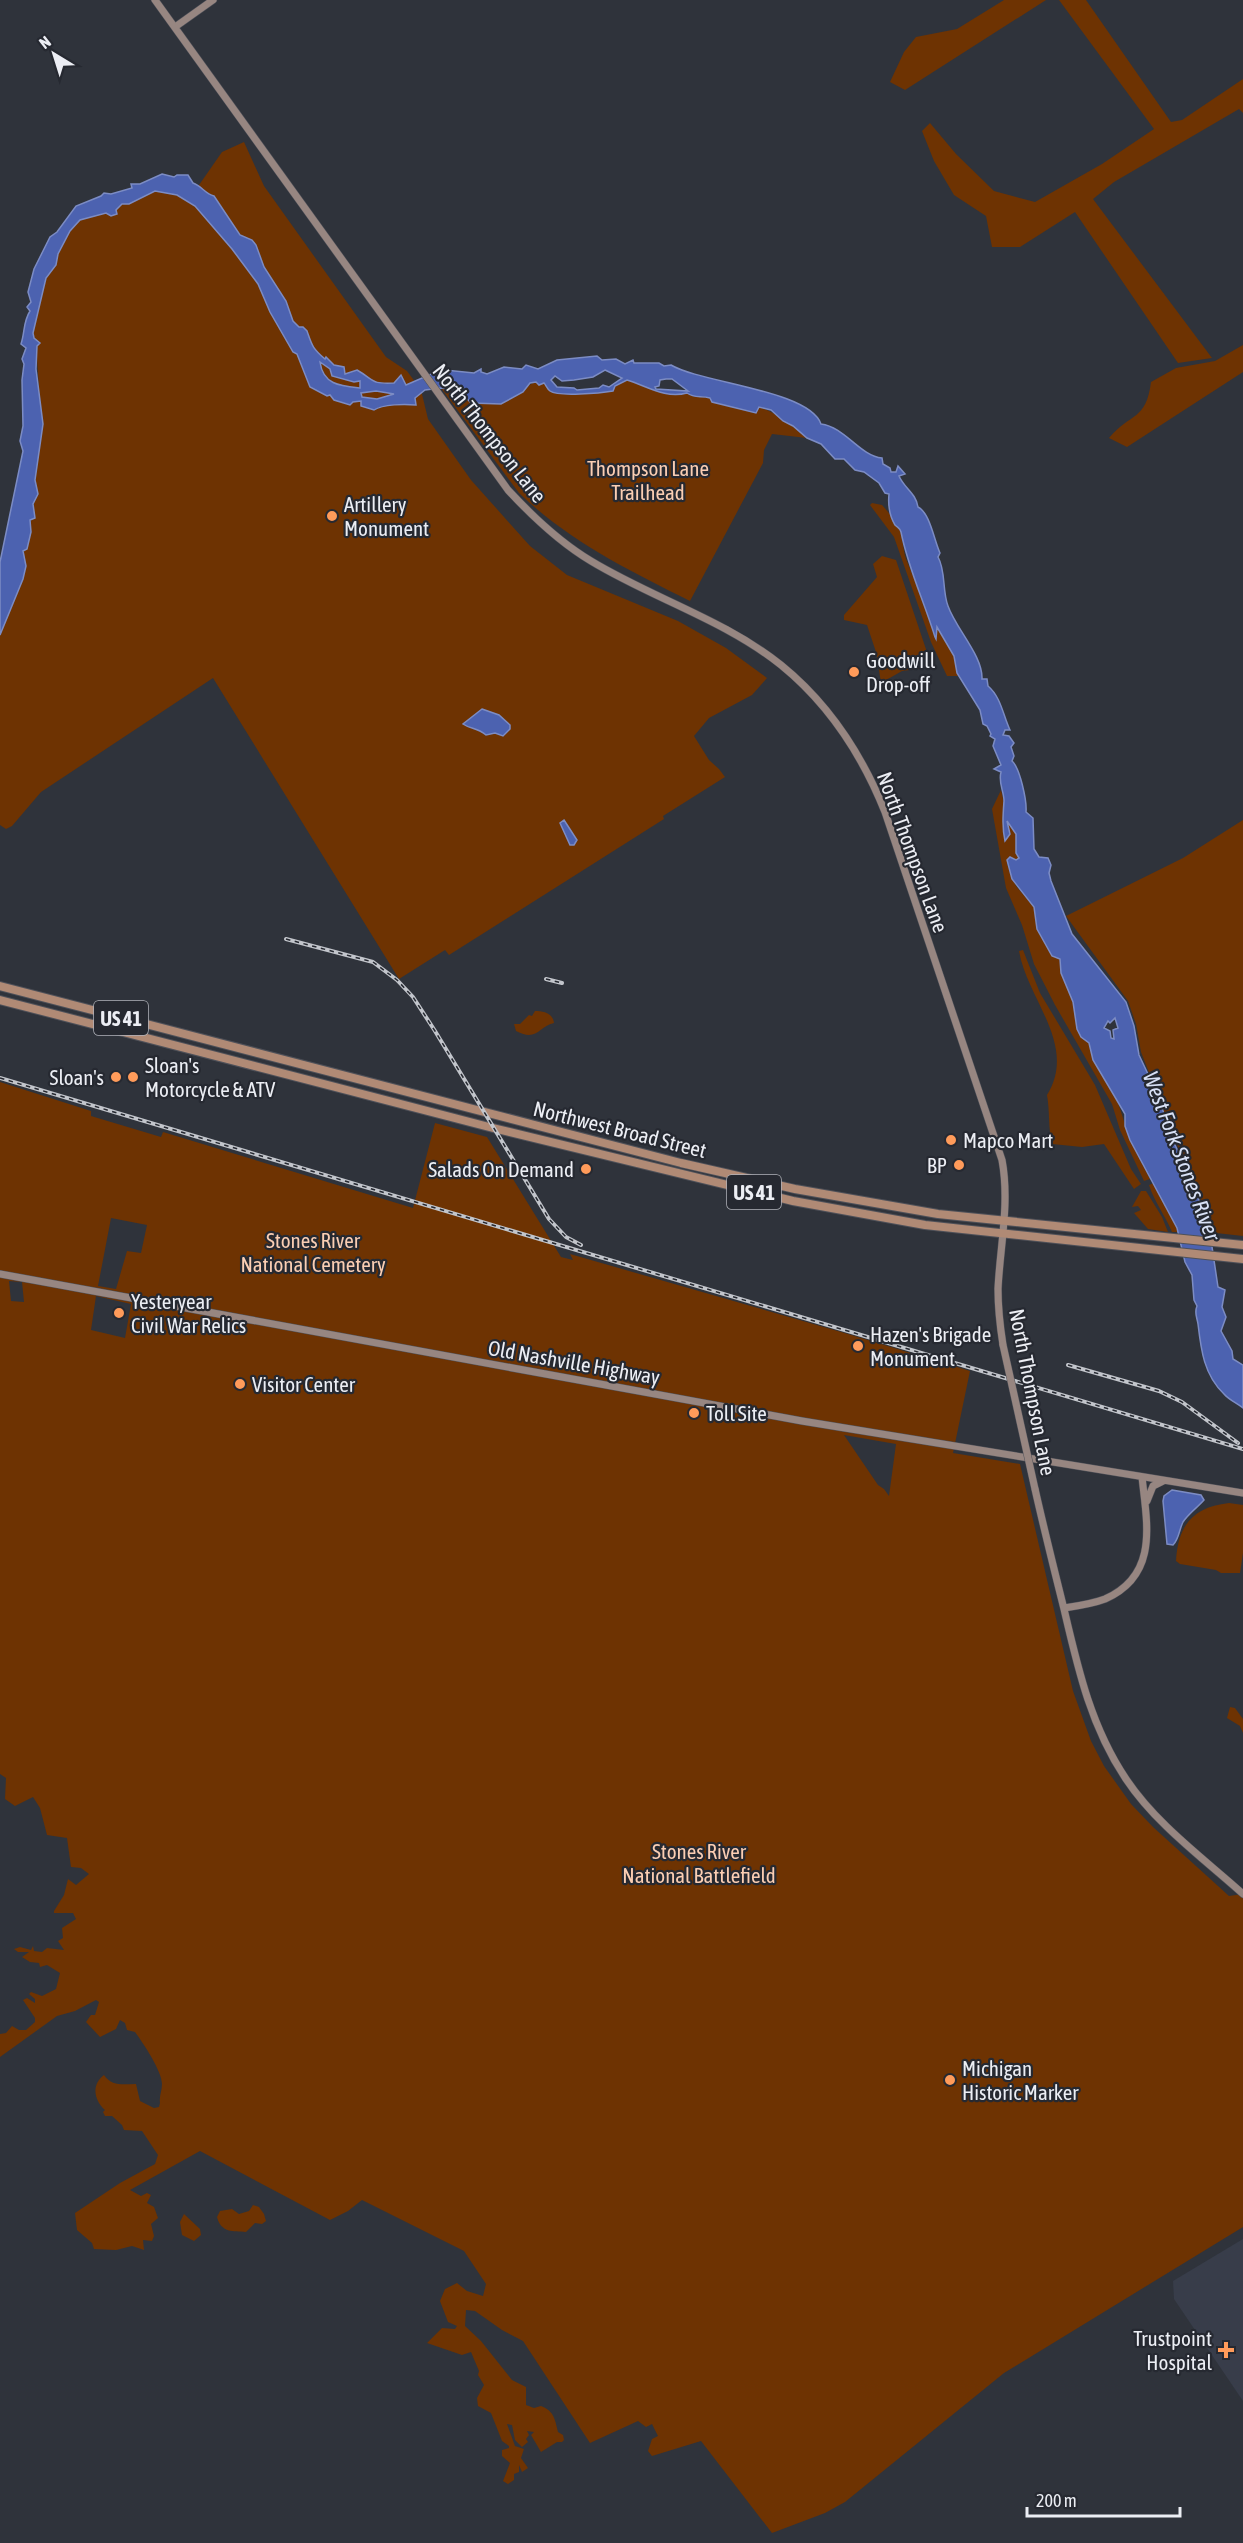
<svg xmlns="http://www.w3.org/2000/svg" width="1243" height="2543" font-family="'Asap Condensed',sans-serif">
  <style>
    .built { fill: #383d4a }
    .green { fill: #6e3302; fill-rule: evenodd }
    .water { fill: #4c62b0; stroke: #7c8cc4; stroke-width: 1.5; fill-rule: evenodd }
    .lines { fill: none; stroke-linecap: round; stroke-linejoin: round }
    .secondary-casing { stroke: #4f5159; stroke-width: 8 }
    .primary-casing { stroke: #4f5159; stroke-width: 10 }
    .secondary { stroke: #978681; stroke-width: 7 }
    .primary { stroke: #b08a75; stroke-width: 8 }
    .rail-casing { stroke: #c2c5cb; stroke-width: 4 }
    .rail { stroke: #262931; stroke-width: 1.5; stroke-dasharray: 4.5; stroke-linecap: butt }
    .secondary-bridge-casing { stroke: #4f5159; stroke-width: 8; stroke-linecap: butt }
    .secondary-bridge { stroke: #978681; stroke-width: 7 }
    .poi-dot { fill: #ff9b5a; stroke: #262931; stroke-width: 2 }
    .labels { text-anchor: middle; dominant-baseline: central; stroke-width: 4.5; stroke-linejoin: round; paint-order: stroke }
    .shield { fill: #262931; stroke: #b1b3ba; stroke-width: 1.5 }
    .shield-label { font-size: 20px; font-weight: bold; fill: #eceef4 }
    .street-label { font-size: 21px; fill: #eceef4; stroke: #262931 }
    .park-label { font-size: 21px; fill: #fbceb3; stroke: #262931 }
    .poi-label { font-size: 21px; fill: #eceef4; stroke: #262931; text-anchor: start }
    .water-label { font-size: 22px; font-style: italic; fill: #d8e1f6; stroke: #262931 }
  </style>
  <rect width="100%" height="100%" fill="#2f333b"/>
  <path class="built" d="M 1243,2239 L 1243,2401 L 1174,2299 L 1173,2281 Z"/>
  <path class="green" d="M 1004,0 L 1046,0 L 905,90 L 890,82 L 904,52 L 916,37 L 957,29 Z
    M 1059,0 L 1086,0 L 1171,122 L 1182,120 L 1243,79 L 1243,113 L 1239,109 L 1114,182 L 1093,199 L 1212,358 L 1178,363 L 1075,212 L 1020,247 L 992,247 L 986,216 L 954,195 L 934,161 L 922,131 L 930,123 L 956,154 L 994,191 L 1035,202 L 1102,164 L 1154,129 Z
    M 244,142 L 264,186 L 386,357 L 407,371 L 421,390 L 428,419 L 471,480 L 530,546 L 567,575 L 678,621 L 726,648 L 767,678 L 752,695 L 709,718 L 694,736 L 709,760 L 719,769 L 725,777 L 663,816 L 664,819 L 449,955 L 445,950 L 399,979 L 213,678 L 41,792 L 12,826 L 6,829 L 0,825 L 0,635 L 23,579 L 26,566 L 23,551 L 30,527 L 37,486 L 35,481 L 39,451 L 40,405 L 37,358 L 33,333 L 46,278 L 56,265 L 58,254 L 70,231 L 80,220 L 104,213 L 122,203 L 129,204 L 155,191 L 190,198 L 222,152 Z
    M 1243,345 L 1243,372 L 1127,447 L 1109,438 C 1131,412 1146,421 1151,382 L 1176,368 L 1215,361 Z
    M 627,380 C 647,386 665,399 687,393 C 695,399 701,395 710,398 L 712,402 L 755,413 L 759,407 C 778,413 792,426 807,438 L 772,434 L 764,450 L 763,463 L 690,601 C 628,570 569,541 519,493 L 441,388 L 461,391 C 475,410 503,405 521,393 C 527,389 528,384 536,382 L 539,385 L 544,383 L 573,394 L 613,391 L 615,386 Z
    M 872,503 L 882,505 C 887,510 899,526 901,531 C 903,540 903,550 906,559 C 917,585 927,610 935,637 L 937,627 L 954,656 L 959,676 L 947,676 L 931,642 L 894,537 L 870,505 Z
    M 882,556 L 896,560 L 932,667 L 902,671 L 881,683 L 876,652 L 867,625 L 844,620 L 844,615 L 877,577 L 873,564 Z
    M 1001,790 L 1004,803 L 1004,835 L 1005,838 L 1007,820 L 1016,834 L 1016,852 L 1019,858 L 1016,860 L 1010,857 L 1007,864 L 1016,886 L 1034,907 L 1037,929 L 1052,956 L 1060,959 L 1061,973 L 1074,1002 L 1077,1029 L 1081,1037 L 1089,1043 L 1093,1060 L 1115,1093 L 1130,1140 L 1150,1179 L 1144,1181 L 1120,1130 L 1112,1104 L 1055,1005 L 1034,964 L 1022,925 L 1006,888 L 992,809 Z
    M 1243,820 L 1243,1236 L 1216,1233 L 1182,1157 L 1141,1052 L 1136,1024 L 1128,1001 L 1066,916 L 1183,858 Z
    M 1023,950 L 1040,993 L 1095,1085 L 1131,1169 L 1141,1184 L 1134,1189 L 1104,1144 L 1082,1147 L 1052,1144 C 1048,1127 1050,1112 1047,1095 C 1078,1045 1027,999 1019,951 Z
    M 535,1011 C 543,1011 553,1013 554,1023 C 538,1027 537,1042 516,1031 L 514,1024 L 520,1024 L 529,1015 L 532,1016 Z
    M 0,1082 L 91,1111 L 91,1116 L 161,1137 L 163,1132 L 413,1208 L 435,1123 L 487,1137 L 561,1257 L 573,1260 L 570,1254 L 848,1334 L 970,1371 L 953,1453 L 1020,1464 L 1073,1691 L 1091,1741 L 1104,1766 L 1131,1804 L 1153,1827 L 1229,1896 L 1243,1894 L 1243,2227 L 1004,2373 L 845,2502 L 825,2513 L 772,2533 L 701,2441 L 652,2456 L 648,2451 L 652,2439 L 658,2436 L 652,2424 L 646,2427 L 638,2421 L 590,2443 L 523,2341 L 502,2330 L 475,2311 L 466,2310 L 465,2326 L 481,2341 L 512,2380 L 526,2387 L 526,2405 L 534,2408 L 541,2406 C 554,2411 555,2419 558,2432 L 563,2435 L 564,2440 L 562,2442 L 557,2442 L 541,2452 L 531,2435 L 534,2432 L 527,2431 L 529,2435 L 526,2439 L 528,2442 L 522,2447 L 515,2440 L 512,2425 L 507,2424 L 515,2446 L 524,2449 L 521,2458 L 528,2468 L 522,2472 L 519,2465 L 519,2472 L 514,2474 L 514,2480 L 508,2484 L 503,2481 L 510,2463 L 502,2456 L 502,2450 L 509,2448 L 509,2446 L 502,2441 L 491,2413 L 478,2406 L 477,2398 L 484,2385 L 478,2375 L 479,2371 L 471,2352 L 462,2355 L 427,2343 L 442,2328 L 455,2329 L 457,2326 L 448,2322 L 440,2301 L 445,2289 L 457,2283 L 467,2291 L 483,2296 L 486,2284 L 464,2251 L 362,2200 L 348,2211 L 330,2220 L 200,2151 L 130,2190 L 141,2196 L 147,2193 L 151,2195 L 147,2203 L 154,2207 L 158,2218 L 151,2224 L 154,2236 L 152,2241 L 143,2240 L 144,2250 L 132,2246 L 116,2250 L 94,2249 L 92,2243 L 77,2230 L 75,2213 L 120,2183 L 155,2164 L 158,2155 L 142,2131 L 124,2130 L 122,2125 L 112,2116 L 105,2116 L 103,2112 L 105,2110 C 94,2100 91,2085 104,2075 C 112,2087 124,2084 136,2084 L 140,2101 L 154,2108 L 159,2107 L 160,2103 C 159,2096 162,2091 162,2084 C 162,2071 143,2043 135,2032 L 127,2030 L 125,2023 L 120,2020 L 116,2029 L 100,2037 L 86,2022 L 91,2015 L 95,2015 L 99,2002 L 96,2000 L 75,2011 L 57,2016 L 0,2057 L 0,2034 L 6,2033 L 12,2026 L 19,2030 L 26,2030 L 35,2022 L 35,2018 L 23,2000 L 27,1998 L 35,2003 L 35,1999 L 29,1994 L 31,1992 L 42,1996 L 56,1989 L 60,1973 L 47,1965 L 40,1967 L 39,1963 L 30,1962 L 22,1957 L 29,1952 L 18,1952 L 14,1949 L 20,1947 L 31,1950 L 33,1946 L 34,1951 L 42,1952 L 47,1948 L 64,1950 L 58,1941 L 63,1938 L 62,1928 L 76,1919 L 73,1913 L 54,1913 L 54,1911 L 64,1895 L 68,1879 L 76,1885 L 89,1874 L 81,1868 L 71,1867 L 67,1838 L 47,1835 L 40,1808 L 33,1797 L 15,1806 L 5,1799 L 6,1778 L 0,1774 ZM 111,1218 L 147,1225 L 141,1253 L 127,1251 L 116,1289 L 98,1286 ZM 9,1281 L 22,1282 L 24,1302 L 11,1301 ZM 96,1296 L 131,1304 L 125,1338 L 91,1330 ZM 844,1435 L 896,1444 L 889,1496 L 884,1489 L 878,1485 Z
    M 1154,1183 L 1177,1228 L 1177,1232 L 1172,1232 C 1165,1215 1154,1201 1149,1185 Z
    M 1141,1191 L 1146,1191 L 1162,1217 L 1168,1232 L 1148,1229 L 1134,1213 L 1141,1210 L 1138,1206 L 1132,1207 Z
    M 1229,1503 L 1243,1505 L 1243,1553 L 1240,1573 L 1221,1573 L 1216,1570 L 1180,1564 L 1176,1561 C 1178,1525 1193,1507 1229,1503 Z
    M 1230,1707 L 1235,1708 L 1243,1719 L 1243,1733 L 1240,1726 L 1227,1718 Z
    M 253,2205 L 259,2207 L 264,2214 L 266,2221 L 262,2224 L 255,2223 L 246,2232 C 233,2231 221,2233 217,2217 L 220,2211 L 232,2209 L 239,2214 L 249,2211 Z
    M 184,2214 L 200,2229 L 201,2235 L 194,2241 L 182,2235 L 180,2222 Z"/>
  <path class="water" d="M 162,174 L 174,177 L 177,175 L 188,175 L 193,183 C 202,186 205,194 214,196 L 240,235 L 252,240 L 256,245 L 264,267 L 286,301 L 293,321 L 299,327 L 303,327 L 307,331 C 312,345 312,348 325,359 L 326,357 L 334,365 L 344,367 L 345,374 L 357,370 C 376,381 370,384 394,383 L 401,375 L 406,385 L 436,372 L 445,370 L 474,373 L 481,369 L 481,372 L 487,374 L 504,367 L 522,369 L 526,365 L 538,369 L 557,360 L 597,356 L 602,360 L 616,359 L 625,364 L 633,360 L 634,363 L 659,363 L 664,366 L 671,365 C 701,383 809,390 821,424 C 845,427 860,456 882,458 L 883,464 L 890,468 L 891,472 L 896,472 L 898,466 L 905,474 L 899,476 C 904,488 916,493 918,507 C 930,513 934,540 940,553 L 938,557 C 946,571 942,590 948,606 C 956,629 983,656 982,679 L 987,679 L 988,686 C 1001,697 1003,715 1010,730 L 1005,730 L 1003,735 L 1009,736 L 1014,743 L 1011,747 L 1014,756 L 1012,761 C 1020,768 1027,801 1026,812 L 1033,818 L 1034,849 L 1039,857 L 1048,858 L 1051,865 L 1049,873 L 1051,881 L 1072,934 L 1126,1002 L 1134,1026 L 1139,1055 L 1156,1091 L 1175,1145 L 1186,1167 L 1200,1203 L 1204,1208 L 1203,1215 L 1208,1220 L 1218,1287 L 1225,1290 L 1222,1307 L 1226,1317 L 1221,1331 L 1232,1351 L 1233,1359 L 1243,1365 L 1243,1408 C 1237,1403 1229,1400 1224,1394 C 1204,1375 1201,1350 1198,1324 C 1197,1317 1194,1313 1197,1306 L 1194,1300 L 1192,1275 L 1185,1262 L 1177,1228 L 1130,1140 L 1125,1126 L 1125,1114 L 1093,1060 L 1089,1043 L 1081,1037 L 1077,1029 L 1073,1002 L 1061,973 L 1060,959 L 1052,956 L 1037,929 L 1034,907 L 1012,879 L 1007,860 L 1010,857 L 1016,860 L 1019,858 L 1016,853 L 1016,834 L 1007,821 L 1010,834 L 1005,841 C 1002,827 1003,815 1004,801 C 1004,791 998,783 1001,772 L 994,769 L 1001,765 L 993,746 L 995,739 L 990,736 L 991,734 L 987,726 L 983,724 L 980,710 L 957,673 L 954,656 L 937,627 L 936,639 L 935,637 C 924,601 908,568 901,532 C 900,528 898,528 895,525 C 889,515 888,504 889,494 L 885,493 L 879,483 L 864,472 L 855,470 L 844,459 L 835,459 L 821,444 L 807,438 L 793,426 L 783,421 L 771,410 L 759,407 L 756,413 L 712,402 L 710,398 C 701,395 695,399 687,393 C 665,399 647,386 627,380 L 615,386 L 613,391 C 601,393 558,397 550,391 C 547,389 546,385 544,383 L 539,385 L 536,382 L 530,383 L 523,392 L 501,404 L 471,403 L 460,391 L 441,388 L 425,390 L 415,398 L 416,405 C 405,404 383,404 374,410 L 361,406 L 361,401 L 353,402 L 350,405 L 334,400 L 330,395 L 327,396 L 310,387 L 297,354 L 293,352 L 270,312 L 258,284 L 232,249 L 195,206 L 177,195 L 155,191 L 129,204 L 122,204 L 116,210 L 117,214 L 111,216 L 106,213 L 80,220 L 70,231 L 58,254 L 56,265 L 46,278 L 33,333 L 34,338 L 40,343 L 37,346 L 36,369 L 43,424 L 35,480 L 38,494 L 33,504 L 35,518 L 30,520 L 31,532 L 27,549 L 23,551 L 26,566 L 23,579 L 0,635 L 0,562 L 23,451 L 20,441 L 23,426 L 22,380 L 24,364 L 22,359 L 26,348 L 21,344 C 25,332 23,322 30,311 L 27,307 L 31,302 L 28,292 L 34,269 L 50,237 L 57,232 L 76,206 L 101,196 L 104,193 L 111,194 L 132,188 L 131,184 L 140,184 ZM 320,362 L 330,369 L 332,376 L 354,382 L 360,381 L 360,388 C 341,386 323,385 320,362 ZM 605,370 L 622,378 L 609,387 L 603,385 L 599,388 L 577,390 L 574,388 L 557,387 L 551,380 L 555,376 L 562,381 L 574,380 L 593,377 ZM 666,379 L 672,379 L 688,391 L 656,389 L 655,387 L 659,386 L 660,380 ZM 376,391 L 394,394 L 377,399 L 362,397 L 361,393 ZM 1115,1018 L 1118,1028 L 1113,1030 L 1114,1039 L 1111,1038 L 1110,1031 L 1104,1028 L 1108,1021 L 1110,1023 Z
    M 482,709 L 499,715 L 510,725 L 510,729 L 503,736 L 495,733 L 486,735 C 478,728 470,729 463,724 Z
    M 564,820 L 577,840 L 574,845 L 570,845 L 560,823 Z
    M 1172,1490 L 1201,1495 L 1204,1500 C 1197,1508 1189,1513 1183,1522 C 1179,1530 1179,1539 1173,1545 L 1167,1544 L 1163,1501 L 1164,1496 Z"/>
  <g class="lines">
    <defs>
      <path id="secondary" d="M 155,0 L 508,490 C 533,517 559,542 591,561 C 652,598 725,620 781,665 C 829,704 863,757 885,812 L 1002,1160 C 1010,1203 1000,1246 998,1289 C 998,1308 1000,1326 1003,1345
        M 175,27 L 213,0
        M 0,1274 L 802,1421 L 1243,1493
        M 1035,1489 C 1044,1529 1054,1569 1064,1609 C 1078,1669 1091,1727 1126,1779 C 1156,1824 1203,1858 1243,1894
        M 1147,1501 L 1153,1486 L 1163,1481
        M 1064,1608 C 1077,1606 1092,1604 1105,1599 C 1159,1575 1147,1524 1142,1477"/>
      <path id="primary" d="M 0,986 L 681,1163 L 795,1189 L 938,1214 L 1243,1245
        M 0,1000 L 493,1128 L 793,1201 L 925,1225 L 1243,1259"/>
    </defs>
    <use href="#secondary" class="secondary-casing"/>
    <use href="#primary" class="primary-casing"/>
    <use href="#secondary" class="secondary"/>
    <use href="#primary" class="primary"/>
    <defs>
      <path id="rail" d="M 286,939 L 373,962 L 397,980 L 413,997 L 435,1031 L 549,1219 L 566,1237 L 581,1245
        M 546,979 L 562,983
        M 0,1078 L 1243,1449
        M 1068,1365 L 1159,1391 L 1182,1402 L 1238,1443"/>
    </defs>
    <use href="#rail" class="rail-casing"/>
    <use href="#rail" class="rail"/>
    <defs>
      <path id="secondary-bridge" d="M 1003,1345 L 1035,1489"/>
    </defs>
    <use href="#secondary-bridge" class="secondary-bridge-casing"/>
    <use href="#secondary-bridge" class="secondary-bridge"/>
  </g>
  <g class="poi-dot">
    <circle cx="332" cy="516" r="6"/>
    <circle cx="854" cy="672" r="6"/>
    <circle cx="116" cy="1077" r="6"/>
    <circle cx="133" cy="1077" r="6"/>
    <circle cx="951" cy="1140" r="6"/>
    <circle cx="959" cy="1165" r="6"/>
    <circle cx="586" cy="1169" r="6"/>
    <circle cx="119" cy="1313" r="6"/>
    <circle cx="858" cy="1346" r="6"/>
    <circle cx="240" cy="1384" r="6"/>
    <circle cx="694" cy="1413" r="6"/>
    <circle cx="950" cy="2080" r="6"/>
    <path d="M1223 2341h6v6h6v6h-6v6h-6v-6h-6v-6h6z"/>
  </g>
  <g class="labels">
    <g class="shield">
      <rect x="94" y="1001" width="54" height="34" rx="4.5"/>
      <rect x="727" y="1175" width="54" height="34" rx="4.5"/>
    </g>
    <g class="shield-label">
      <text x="121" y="1018">US 41</text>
      <text x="754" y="1192">US 41</text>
    </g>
    <g class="street-label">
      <text transform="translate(490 433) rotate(52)">North Thompson Lane</text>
      <text transform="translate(913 852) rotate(70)">North Thompson Lane</text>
      <text transform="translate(620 1129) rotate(14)">Northwest Broad Street</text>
      <text transform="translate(574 1362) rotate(10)">Old Nashville Highway</text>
      <text transform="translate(1033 1392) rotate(79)">North Thompson Lane</text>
    </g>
    <g class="park-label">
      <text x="648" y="468">Thompson Lane<tspan x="648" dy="24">Trailhead</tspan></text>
      <text x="313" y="1240">Stones River<tspan x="313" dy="24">National Cemetery</tspan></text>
      <text x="699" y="1851">Stones River<tspan x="699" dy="24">National Battlefield</tspan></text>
    </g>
    <g class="poi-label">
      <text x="344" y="504">Artillery<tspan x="344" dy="24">Monument</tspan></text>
      <text x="866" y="660">Goodwill<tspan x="866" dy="24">Drop-off</tspan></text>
      <text x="145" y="1065">Sloan's<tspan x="145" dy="24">Motorcycle &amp; ATV</tspan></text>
      <text x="104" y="1077" text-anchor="end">Sloan's</text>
      <text x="963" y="1140">Mapco Mart</text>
      <text x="947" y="1165" text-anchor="end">BP</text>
      <text x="574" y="1169" text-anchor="end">Salads On Demand</text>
      <text x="131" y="1301">Yesteryear<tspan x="131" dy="24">Civil War Relics</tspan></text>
      <text x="870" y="1334">Hazen's Brigade<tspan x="870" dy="24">Monument</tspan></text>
      <text x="252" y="1384">Visitor Center</text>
      <text x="706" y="1413">Toll Site</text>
      <text x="962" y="2068">Michigan<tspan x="962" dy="24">Historic Marker</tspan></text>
      <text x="1212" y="2338" text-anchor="end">Trustpoint<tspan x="1212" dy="24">Hospital</tspan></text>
    </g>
    <g class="water-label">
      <text transform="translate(1182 1156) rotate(69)">West Fork Stones River</text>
    </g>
  </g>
  <g transform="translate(54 54) rotate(322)" stroke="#262931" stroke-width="4.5" paint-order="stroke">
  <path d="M0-4.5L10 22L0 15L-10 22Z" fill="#eceef4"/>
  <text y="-9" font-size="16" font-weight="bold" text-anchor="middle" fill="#eceef4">N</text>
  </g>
  <path d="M1027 2507v9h153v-9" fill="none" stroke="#eceef4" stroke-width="3"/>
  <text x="1036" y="2507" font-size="18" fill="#eceef4" stroke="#262931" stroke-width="4.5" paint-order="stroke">200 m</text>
</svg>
